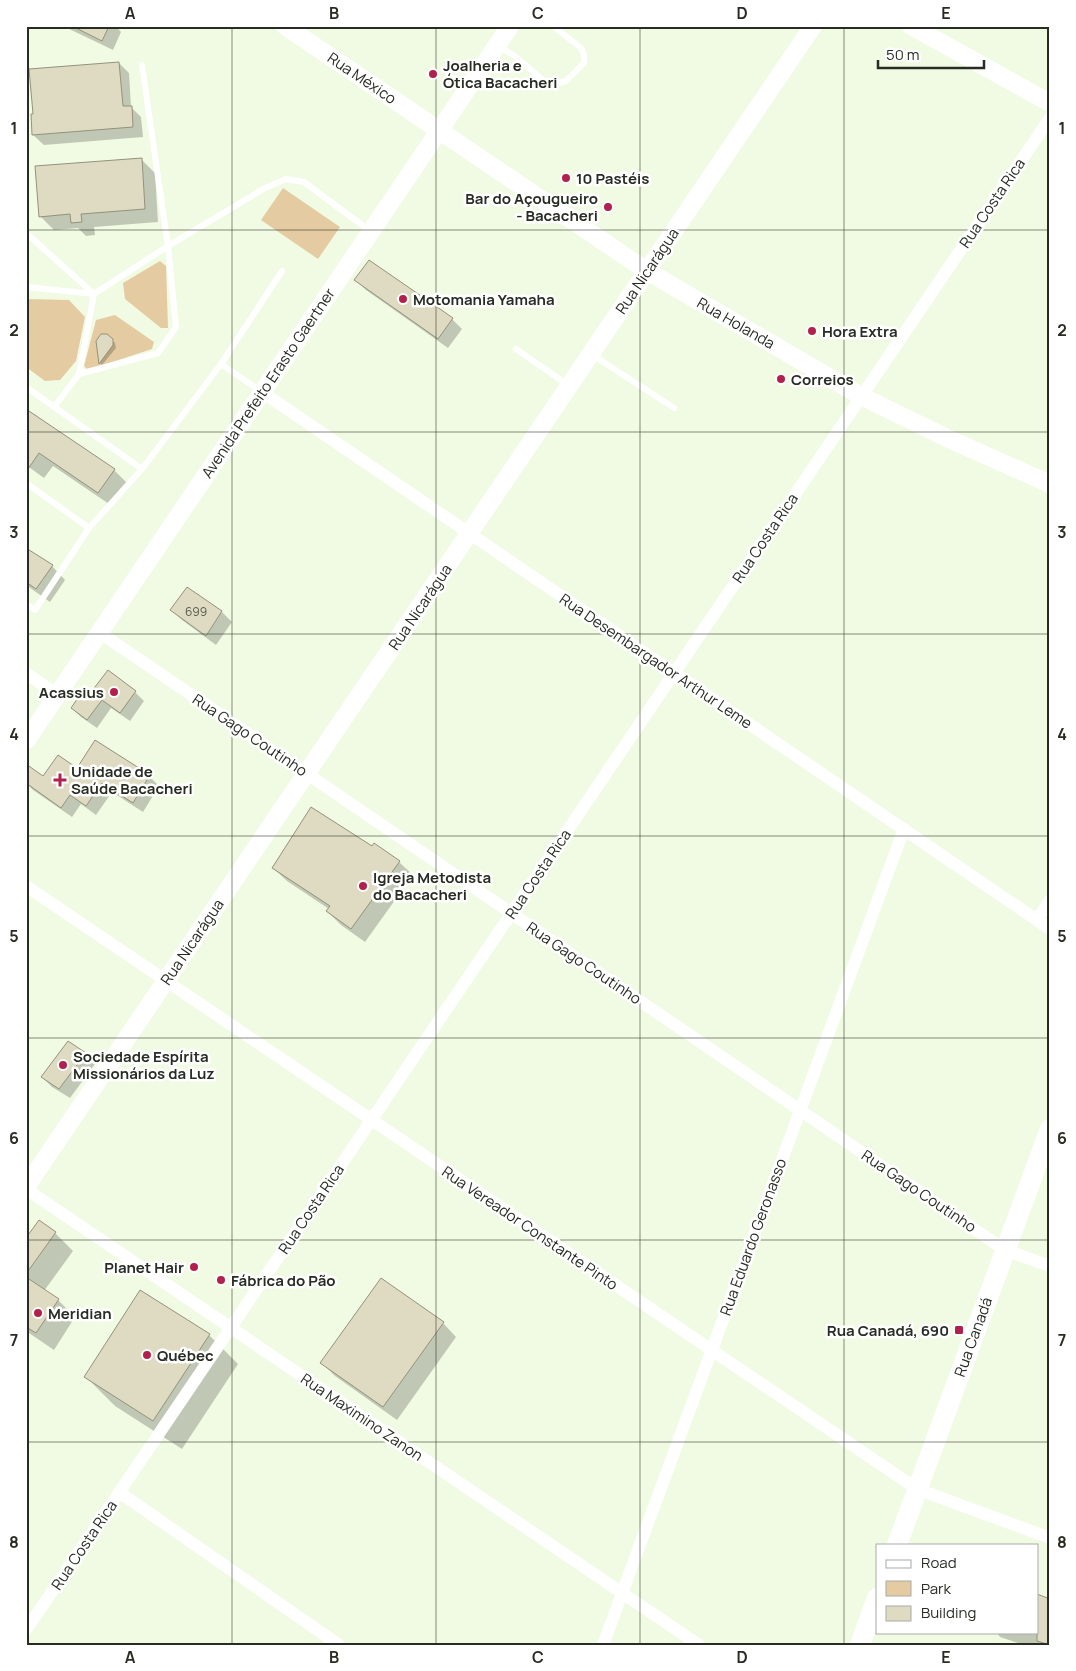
<svg xmlns="http://www.w3.org/2000/svg" width="1076" height="1671" font-family="Manrope,sans-serif">
  <style>
    .green { fill: #e4cba2 }
    .shadow { fill: #0003 }
    .building { fill: #dedbc2; stroke: #94927a }
    .lines { fill: none; stroke-linecap: round; stroke-linejoin: round }
    .service { stroke: #fff; stroke-width: 6 }
    .minor { stroke: #fff; stroke-width: 12 }
    .secondary { stroke: #fff; stroke-width: 18 }
    .primary { stroke: #fff; stroke-width: 20 }
    .grid { fill: none; stroke: #282c23; stroke-width: 1; stroke-opacity: 0.55 }
    .poi-dot { fill: #b2204c; stroke: #fff; stroke-width: 2 }
    .labels { text-anchor: middle; dominant-baseline: central; stroke-width: 5; stroke-linejoin: round; paint-order: stroke }
    .number-label { font-size: 12px; fill: #56584b }
    .poi-label { font-size: 15px; font-weight: bold; fill: #282c23; stroke: #fff; text-anchor: start }
    .street-label { font-size: 15px; fill: #282c23; stroke: #fff }
    .neatline { fill: none; stroke: #282c23; stroke-width: 2 }
    .grid-label { font-size: 16px; text-anchor: middle; font-weight: bold; fill: #282c23 }
  </style>
  <rect width="100%" height="100%" fill="#f1fbe3"/>
  <path class="green" d="M 283,188 L 340,227 L 318,259 L 261,220 Z
    M 160,261 L 166,266 L 168,328 L 161,328 L 125,299 L 123,283 Z
    M 26,299 L 69,300 L 85,317 L 76,361 L 60,380 L 45,381 L 26,367 Z
    M 115,315 L 154,342 L 152,349 L 88,370 L 84,366 L 96,320 Z"/>
  <path class="shadow" d="M 63,26 L 116,26 L 121,32 L 113,50 Z
    M 119,63 L 129,73 L 131,107 L 141,117 L 143,137 L 44,145 L 33,135 L 32,115 Z
    M 141,159 L 155,173 L 158,222 L 94,227 L 95,235 L 86,236 L 78,228 L 54,230 L 40,216 Z
    M 356,280 L 452,319 L 462,329 L 448,348 L 366,290 Z
    M 112,340 L 115,343 L 116,348 L 102,365 L 100,363 L 97,341 Z
    M 26,411 L 114,470 L 127,483 L 112,506 L 53,466 L 44,478 L 26,465 Z
    M 26,549 L 52,566 L 65,580 L 50,602 L 26,585 Z
    M 187,588 L 222,612 L 232,622 L 216,645 L 182,620 L 172,610 Z
    M 135,692 L 144,701 L 130,721 L 111,708 L 97,728 L 81,717 L 72,708 L 89,698 Z
    M 77,769 L 149,776 L 159,786 L 143,812 L 112,792 L 96,815 L 81,804 L 72,817 L 33,790 L 26,783 Z
    M 372,848 L 399,862 L 413,875 L 365,942 L 341,925 L 327,911 L 329,909 L 287,881 L 273,868 Z
    M 85,1054 L 95,1064 L 70,1098 L 52,1087 L 42,1077 Z
    M 39,1222 L 55,1233 L 73,1251 L 44,1291 L 58,1300 L 75,1317 L 54,1350 L 26,1331 L 26,1240 Z
    M 443,1323 L 456,1337 L 397,1420 L 335,1376 L 322,1363 Z
    M 209,1335 L 238,1364 L 182,1449 L 115,1406 L 86,1377 Z
    M 996,1632 L 1037,1632 L 1050,1645 L 1024,1645 L 1000,1637 Z"/>
  <path class="building" d="M 72,26 L 109,26 L 102,41 Z
    M 119,62 L 123,106 L 132,106 L 133,127 L 32,135 L 31,114 L 33,114 L 29,69 Z
    M 142,158 L 145,209 L 81,214 L 82,222 L 71,223 L 70,214 L 39,217 L 35,166 Z
    M 369,260 L 453,318 L 438,339 L 354,280 Z
    M 101,334 L 107,334 L 113,339 L 113,345 L 99,364 L 96,341 Z
    M 26,409 L 115,469 L 98,493 L 39,453 L 26,472 Z
    M 26,548 L 53,565 L 36,589 L 26,582 Z
    M 187,587 L 222,611 L 206,636 L 170,610 Z
    M 108,670 L 136,691 L 120,713 L 102,700 L 87,720 L 71,708 L 82,692 L 88,696 Z
    M 95,740 L 150,775 L 133,803 L 102,783 L 86,806 L 70,795 L 61,808 L 26,783 L 26,764 L 43,776 L 58,755 L 77,768 Z
    M 311,807 L 372,846 L 374,843 L 400,861 L 351,929 L 326,911 L 330,906 L 272,868 Z
    M 68,1041 L 86,1053 L 59,1089 L 41,1077 Z
    M 39,1220 L 56,1232 L 26,1274 L 26,1238 Z
    M 26,1277 L 59,1299 L 36,1333 L 26,1327 Z
    M 381,1278 L 444,1322 L 383,1407 L 320,1363 Z
    M 140,1290 L 210,1334 L 153,1421 L 84,1377 Z
    M 1037,1594 L 1050,1599 L 1050,1645 L 1037,1641 Z"/>
  <g class="lines">
    <path class="service" d="M 498,46 L 516,57 L 543,80 L 554,84 L 566,81 L 584,63 L 584,55 L 581,48 L 553,26
      M 26,233 L 94,294 L 79,374 L 54,407
      M 26,287 L 94,294 L 168,246 L 142,65
      M 516,349 L 568,385
      M 591,354 L 674,408
      M 221,364 L 282,271
      M 79,374 L 158,353 L 176,327 L 168,246 L 265,188 L 286,179 L 304,182 L 370,231
      M 26,387 L 142,469
      M 26,483 L 89,528
      M 26,604 L 35,610 L 89,528 L 142,469 L 221,364 L 262,392"/>
    <path class="minor" d="M 262,392 L 1050,929
      M 99,632 L 1005,1250 L 1050,1266
      M 26,673 L 57,695
      M 26,886 L 917,1489 L 1050,1538
      M 1037,920 L 1050,900
      M 26,1189 L 699,1645
      M 119,1492 L 339,1645
      M 26,1630 L 1050,118
      M 603,1645 L 904,829"/>
    <path class="secondary" d="M 285,26 L 647,271 L 861,396 L 949,439 L 1050,484
      M 911,26 L 1050,103
      M 26,741 L 510,26
      M 26,1187 L 813,26"/>
    <path class="primary" d="M 897,1545 L 1050,1129
      M 860,1645 L 877,1598"/>
  </g>
  <path class="grid" d="M 232,26 L 232,1645M 436,26 L 436,1645M 640,26 L 640,1645M 844,26 L 844,1645M 26,230 L 1050,230M 26,432 L 1050,432M 26,634 L 1050,634M 26,836 L 1050,836M 26,1038 L 1050,1038M 26,1240 L 1050,1240M 26,1442 L 1050,1442"/>
  <g class="poi-dot">
    <circle cx="433" cy="74" r="5"/>
    <circle cx="566" cy="178" r="5"/>
    <circle cx="608" cy="207" r="5"/>
    <circle cx="403" cy="299" r="5"/>
    <circle cx="812" cy="331" r="5"/>
    <circle cx="781" cy="379" r="5"/>
    <circle cx="114" cy="692" r="5"/>
    <path d="M57.5 772.5h5v5h5v5h-5v5h-5v-5h-5v-5h5z"/>
    <circle cx="363" cy="886" r="5"/>
    <circle cx="63" cy="1065" r="5"/>
    <circle cx="194" cy="1267" r="5"/>
    <circle cx="221" cy="1280" r="5"/>
    <circle cx="38" cy="1313" r="5"/>
    <rect x="954" y="1325" width="10" height="10" rx="2.5"/>
    <circle cx="147" cy="1355" r="5"/>
  </g>
  <g class="labels">
    <g class="number-label">
      <text x="196" y="611">699</text>
    </g>
    <g class="poi-label">
      <text x="443" y="65">Joalheria e<tspan x="443" dy="17">Ótica Bacacheri</tspan></text>
      <text x="576" y="178">10 Pastéis</text>
      <text x="598" y="198" text-anchor="end">Bar do Açougueiro<tspan x="598" dy="17">- Bacacheri</tspan></text>
      <text x="413" y="299">Motomania Yamaha</text>
      <text x="822" y="331">Hora Extra</text>
      <text x="791" y="379">Correios</text>
      <text x="104" y="692" text-anchor="end">Acassius</text>
      <text x="71" y="771">Unidade de<tspan x="71" dy="17">Saúde Bacacheri</tspan></text>
      <text x="373" y="877">Igreja Metodista<tspan x="373" dy="17">do Bacacheri</tspan></text>
      <text x="73" y="1056">Sociedade Espírita<tspan x="73" dy="17">Missionários da Luz</tspan></text>
      <text x="184" y="1267" text-anchor="end">Planet Hair</text>
      <text x="231" y="1280">Fábrica do Pão</text>
      <text x="48" y="1313">Meridian</text>
      <text x="949" y="1330" text-anchor="end">Rua Canadá, 690</text>
      <text x="157" y="1355">Québec</text>
    </g>
    <g class="street-label">
      <text transform="translate(362 78) rotate(34)">Rua México</text>
      <text transform="translate(992 203) rotate(-56)">Rua Costa Rica</text>
      <text transform="translate(647 271) rotate(-56)">Rua Nicarágua</text>
      <text transform="translate(736 323) rotate(30)">Rua Holanda</text>
      <text transform="translate(268 383) rotate(-56)">Avenida Prefeito Erasto Gaertner</text>
      <text transform="translate(765 538) rotate(-56)">Rua Costa Rica</text>
      <text transform="translate(420 607) rotate(-56)">Rua Nicarágua</text>
      <text transform="translate(656 661) rotate(34)">Rua Desembargador Arthur Leme</text>
      <text transform="translate(250 735) rotate(34)">Rua Gago Coutinho</text>
      <text transform="translate(538 874) rotate(-56)">Rua Costa Rica</text>
      <text transform="translate(192 942) rotate(-56)">Rua Nicarágua</text>
      <text transform="translate(584 963) rotate(34)">Rua Gago Coutinho</text>
      <text transform="translate(919 1191) rotate(34)">Rua Gago Coutinho</text>
      <text transform="translate(311 1209) rotate(-56)">Rua Costa Rica</text>
      <text transform="translate(530 1228) rotate(34)">Rua Vereador Constante Pinto</text>
      <text transform="translate(753 1237) rotate(-70)">Rua Eduardo Geronasso</text>
      <text transform="translate(973 1337) rotate(-70)">Rua Canadá</text>
      <text transform="translate(362 1417) rotate(34)">Rua Maximino Zanon</text>
      <text transform="translate(84 1545) rotate(-56)">Rua Costa Rica</text>
    </g>
  </g>
  <rect width="1076" height="1671" fill="none" stroke="#ffffff" stroke-width="55"/>
  <rect x="876" y="1544" width="162" height="90" fill="#ffffff" stroke="#a9aba7"/>
  <rect x="886" y="1560" width="25" height="8" fill="#ffffff" stroke="#a9aba7"/>
  <text x="921" y="1568" font-size="15" fill="#282c23">Road</text>
  <rect x="886" y="1581" width="25" height="15" fill="#e4cba2" stroke="#a9aba7"/>
  <text x="921" y="1594" font-size="15" fill="#282c23">Park</text>
  <rect x="886" y="1606" width="25" height="15" fill="#dedbc2" stroke="#a9aba7"/>
  <text x="921" y="1618" font-size="15" fill="#282c23">Building</text>
  <path d="M878 60v8h106v-8" fill="none" stroke="#282c23" stroke-width="2.5"/>
  <text x="886" y="60" font-size="15" fill="#282c23" stroke="#ffffff" stroke-width="4" paint-order="stroke">50 m</text>
  <rect x="28" y="28" width="1020" height="1616" class="neatline"/>
  <g class="grid-label">
    <text x="130" y="19">A</text>
    <text x="334" y="19">B</text>
    <text x="538" y="19">C</text>
    <text x="742" y="19">D</text>
    <text x="946" y="19">E</text>
    <text x="14" y="134">1</text>
    <text x="1062" y="134">1</text>
    <text x="14" y="336">2</text>
    <text x="1062" y="336">2</text>
    <text x="14" y="538">3</text>
    <text x="1062" y="538">3</text>
    <text x="14" y="740">4</text>
    <text x="1062" y="740">4</text>
    <text x="14" y="942">5</text>
    <text x="1062" y="942">5</text>
    <text x="14" y="1144">6</text>
    <text x="1062" y="1144">6</text>
    <text x="14" y="1346">7</text>
    <text x="1062" y="1346">7</text>
    <text x="14" y="1548">8</text>
    <text x="1062" y="1548">8</text>
    <text x="130" y="1663">A</text>
    <text x="334" y="1663">B</text>
    <text x="538" y="1663">C</text>
    <text x="742" y="1663">D</text>
    <text x="946" y="1663">E</text>
  </g>
</svg>
